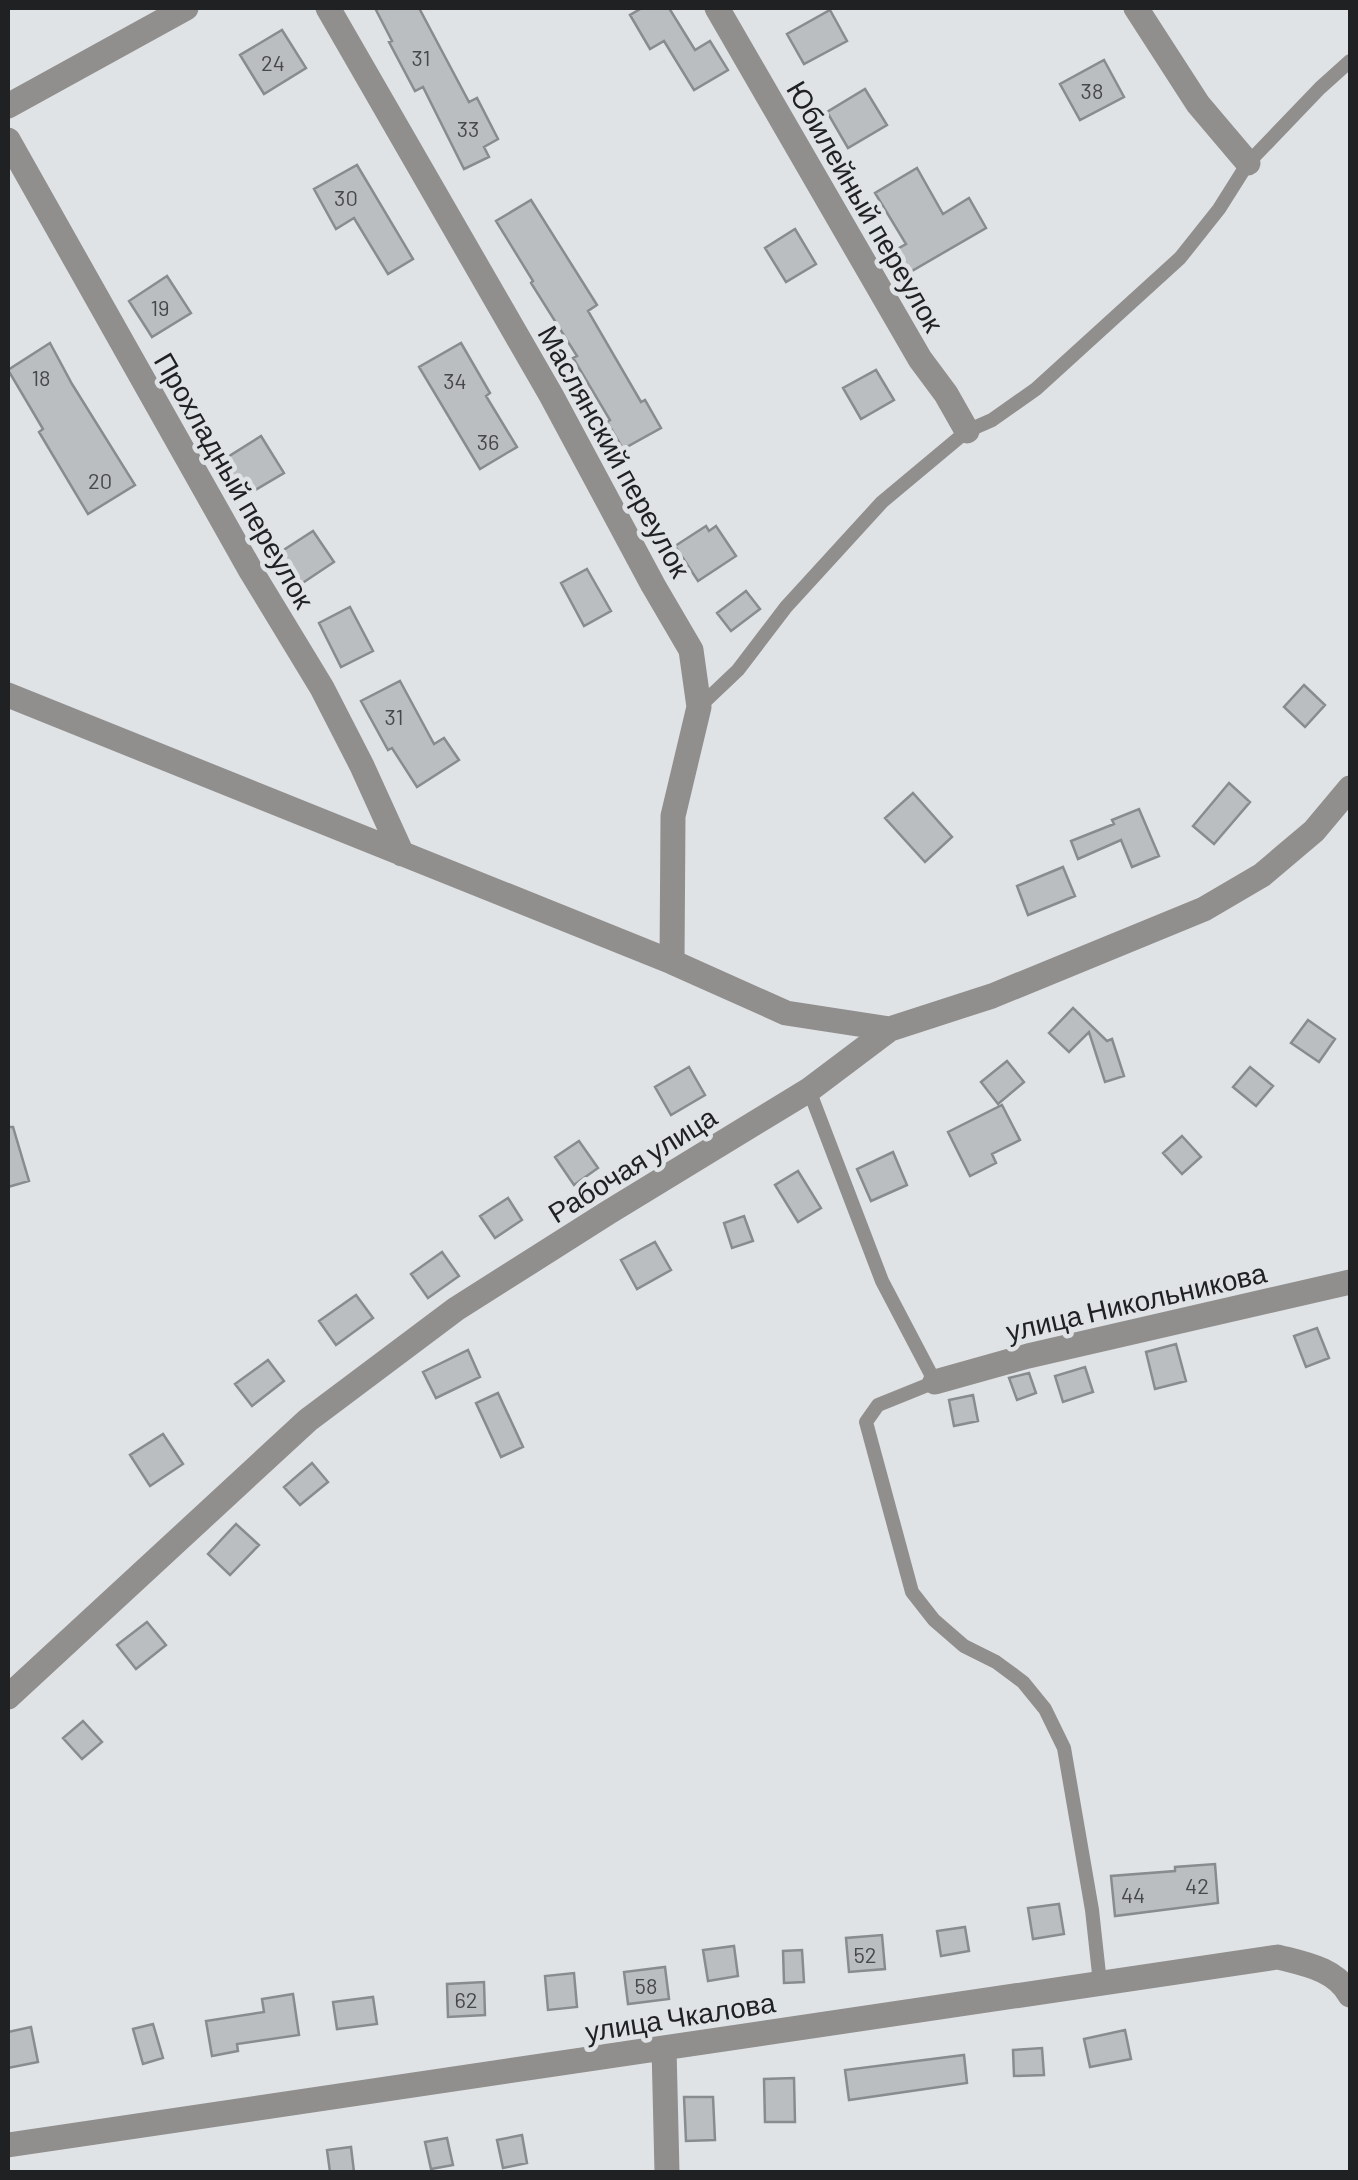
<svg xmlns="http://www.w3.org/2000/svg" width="1358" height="2180" font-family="Barlow,sans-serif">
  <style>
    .building { fill: #bbbec1; stroke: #898c8e; stroke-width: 2.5 }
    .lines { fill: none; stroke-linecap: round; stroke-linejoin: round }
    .service { stroke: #908f8d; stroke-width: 14 }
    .minor { stroke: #908f8d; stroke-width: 25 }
    .labels { text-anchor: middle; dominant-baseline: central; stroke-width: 9; stroke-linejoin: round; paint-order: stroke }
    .number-label { font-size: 22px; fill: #47484a }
    .street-label { font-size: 28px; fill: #202122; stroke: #e0e3e6 }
  </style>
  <rect width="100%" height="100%" fill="#e0e3e6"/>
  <path class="building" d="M 375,8 L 419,8 L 469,102 L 477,98 L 498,139 L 484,147 L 489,157 L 464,169 L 423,87 L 415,91 L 389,42 L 392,41 Z
    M 642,8 L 669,8 L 695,50 L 710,41 L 728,70 L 694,90 L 664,41 L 650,49 L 630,15 Z
    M 830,10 L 847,41 L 804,64 L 787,34 Z
    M 282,30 L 306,68 L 264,94 L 240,55 Z
    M 1104,60 L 1124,97 L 1080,120 L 1060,84 Z
    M 865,89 L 887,125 L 848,148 L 827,112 Z
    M 357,165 L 413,259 L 388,274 L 354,218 L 336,229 L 314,189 Z
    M 917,168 L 943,214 L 969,198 L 986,228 L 905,275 L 892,252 L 906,244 L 875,193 Z
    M 531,200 L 597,305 L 588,311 L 641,402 L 645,400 L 661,428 L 623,449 L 607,422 L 610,420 L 573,358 L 577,356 L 531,283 L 533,281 L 496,221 Z
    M 795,229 L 816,264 L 786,282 L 765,248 Z
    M 167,276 L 191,313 L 152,337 L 129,301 Z
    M 50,343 L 72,384 L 135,485 L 88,514 L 39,432 L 43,429 L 8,370 Z
    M 461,343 L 490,393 L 486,396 L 517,447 L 480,469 L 419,367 Z
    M 876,370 L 894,400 L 861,419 L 843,388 Z
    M 261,436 L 284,473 L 245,496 L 223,460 Z
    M 706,526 L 709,531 L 716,526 L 736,556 L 698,581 L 675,546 Z
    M 313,531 L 334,562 L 289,592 L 268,560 Z
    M 587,569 L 611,611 L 584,626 L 561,583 Z
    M 746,591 L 760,609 L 731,631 L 717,613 Z
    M 350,607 L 373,651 L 341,667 L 319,623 Z
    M 400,681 L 434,744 L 444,738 L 459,760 L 417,787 L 392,748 L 388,750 L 361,701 Z
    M 1304,685 L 1325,705 L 1305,727 L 1284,707 Z
    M 1229,783 L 1250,802 L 1214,844 L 1193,826 Z
    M 913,793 L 952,837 L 925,862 L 885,818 Z
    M 1139,809 L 1159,856 L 1132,867 L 1121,840 L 1078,859 L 1071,841 L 1114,824 L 1112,820 Z
    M 1063,867 L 1075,896 L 1028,915 L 1017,886 Z
    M 1073,1008 L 1107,1041 L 1112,1039 L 1124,1076 L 1105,1082 L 1089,1032 L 1069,1052 L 1049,1033 Z
    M 1308,1020 L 1335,1039 L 1319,1062 L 1291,1043 Z
    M 1007,1061 L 1024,1082 L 998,1104 L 981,1082 Z
    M 689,1067 L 705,1095 L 671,1115 L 655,1087 Z
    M 1250,1067 L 1273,1086 L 1256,1106 L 1233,1087 Z
    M 1002,1105 L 1020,1140 L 992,1154 L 996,1163 L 970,1176 L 948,1132 Z
    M 8,1127 L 13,1127 L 29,1181 L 8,1187 Z
    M 1182,1136 L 1201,1157 L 1182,1174 L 1163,1153 Z
    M 579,1141 L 598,1168 L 574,1185 L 555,1157 Z
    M 893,1152 L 907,1185 L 871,1201 L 857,1169 Z
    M 798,1171 L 821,1208 L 798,1222 L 775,1185 Z
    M 508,1198 L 522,1220 L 495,1238 L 480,1216 Z
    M 744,1216 L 753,1241 L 732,1248 L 724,1223 Z
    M 655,1242 L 671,1270 L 637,1289 L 621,1260 Z
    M 442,1252 L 459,1276 L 428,1298 L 411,1274 Z
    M 356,1295 L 373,1318 L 336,1345 L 319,1321 Z
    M 1317,1328 L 1329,1358 L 1306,1367 L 1294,1336 Z
    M 1176,1344 L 1186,1381 L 1155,1389 L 1146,1352 Z
    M 468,1350 L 480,1377 L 436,1398 L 423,1372 Z
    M 268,1360 L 284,1381 L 252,1406 L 235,1384 Z
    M 1085,1367 L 1093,1392 L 1063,1402 L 1055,1376 Z
    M 1029,1373 L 1036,1393 L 1017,1400 L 1009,1378 Z
    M 498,1393 L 523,1447 L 501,1457 L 476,1403 Z
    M 973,1395 L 978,1421 L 954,1426 L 949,1400 Z
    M 163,1434 L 183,1464 L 150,1486 L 130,1455 Z
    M 312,1463 L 328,1482 L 300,1505 L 284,1487 Z
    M 236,1524 L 259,1545 L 230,1575 L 208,1554 Z
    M 147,1622 L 166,1645 L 136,1669 L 117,1645 Z
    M 83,1721 L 102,1742 L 82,1759 L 63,1738 Z
    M 1215,1864 L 1218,1903 L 1115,1916 L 1111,1876 L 1175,1871 L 1175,1867 Z
    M 1059,1904 L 1064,1934 L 1033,1939 L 1028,1908 Z
    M 965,1927 L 969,1951 L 941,1956 L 937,1931 Z
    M 882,1935 L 885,1969 L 849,1972 L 846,1938 Z
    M 734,1946 L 738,1976 L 708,1981 L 703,1950 Z
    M 802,1950 L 804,1982 L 784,1983 L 783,1951 Z
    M 665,1967 L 669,1999 L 628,2004 L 624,1972 Z
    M 574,1973 L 577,2007 L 548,2010 L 545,1976 Z
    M 484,1982 L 485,2015 L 448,2017 L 447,1984 Z
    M 293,1994 L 299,2035 L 237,2044 L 238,2051 L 212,2056 L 206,2021 L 264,2012 L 262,1999 Z
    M 373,1997 L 377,2024 L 337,2029 L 333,2002 Z
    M 153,2024 L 163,2058 L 143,2064 L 133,2029 Z
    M 31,2027 L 38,2062 L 8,2068 L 8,2032 Z
    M 1125,2030 L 1131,2059 L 1090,2067 L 1084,2039 Z
    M 1042,2048 L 1044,2075 L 1014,2076 L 1013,2050 Z
    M 964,2055 L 967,2083 L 849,2100 L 845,2070 Z
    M 794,2078 L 795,2122 L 765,2122 L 764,2079 Z
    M 684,2097 L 713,2097 L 715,2140 L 686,2141 Z
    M 522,2135 L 527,2163 L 503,2168 L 497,2140 Z
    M 447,2138 L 453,2165 L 431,2169 L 425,2142 Z
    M 351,2147 L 354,2172 L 330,2172 L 327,2150 Z"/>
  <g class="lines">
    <path class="service" d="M 699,707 L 738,670 L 786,607 L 882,502 L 967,431 L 992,420 L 1036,389 L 1180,258 L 1219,209 L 1248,163 L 1320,88 L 1350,61
      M 809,1090 L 882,1281 L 935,1382 L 878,1405 L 866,1422 L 912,1592 L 934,1620 L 964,1646 L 996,1662 L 1023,1682 L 1045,1709 L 1064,1748 L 1092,1910 L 1100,1983"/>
    <path class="minor" d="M 328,8 L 551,395 L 653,585 L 691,650 L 699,707 L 673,816 L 672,962
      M 717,8 L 920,359 L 946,394 L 967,431
      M 1136,8 L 1198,104 L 1248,163
      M 8,106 L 186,8
      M 8,140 L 251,571 L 322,688 L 362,766 L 402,854
      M 8,695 L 672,962 L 786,1013 L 890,1029
      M 935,1382 L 1028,1356 L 1350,1282
      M 8,1697 L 308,1420 L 456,1309 L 609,1212 L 809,1090 L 890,1029 L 992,996 L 1204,909 L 1262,875 L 1314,831 L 1350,788
      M 664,2048 L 667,2172
      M 8,2145 L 1278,1957 C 1305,1964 1336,1969 1350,1995"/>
  </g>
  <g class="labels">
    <g class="number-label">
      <text x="421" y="57">31</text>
      <text x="273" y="62">24</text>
      <text x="1092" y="90">38</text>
      <text x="468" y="128">33</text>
      <text x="346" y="197">30</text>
      <text x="160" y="307">19</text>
      <text x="41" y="377">18</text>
      <text x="455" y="380">34</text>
      <text x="488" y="441">36</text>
      <text x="100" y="480">20</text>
      <text x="394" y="716">31</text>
      <text x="1197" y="1885">42</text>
      <text x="1133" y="1894">44</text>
      <text x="865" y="1954">52</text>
      <text x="646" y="1985">58</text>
      <text x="466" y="1999">62</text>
    </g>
    <g class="street-label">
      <text transform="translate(866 206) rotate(60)">Юбилейный переулок</text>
      <text transform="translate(615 451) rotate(61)">Маслянский переулок</text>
      <text transform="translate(235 480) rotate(60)">Прохладный переулок</text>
      <text transform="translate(632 1164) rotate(-32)">Рабочая улица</text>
      <text transform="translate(1136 1301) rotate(-13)">улица Никольникова</text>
      <text transform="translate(680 2016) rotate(-9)">улица Чкалова</text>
    </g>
  </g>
  <rect width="1358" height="2180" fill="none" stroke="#202122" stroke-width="20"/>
</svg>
